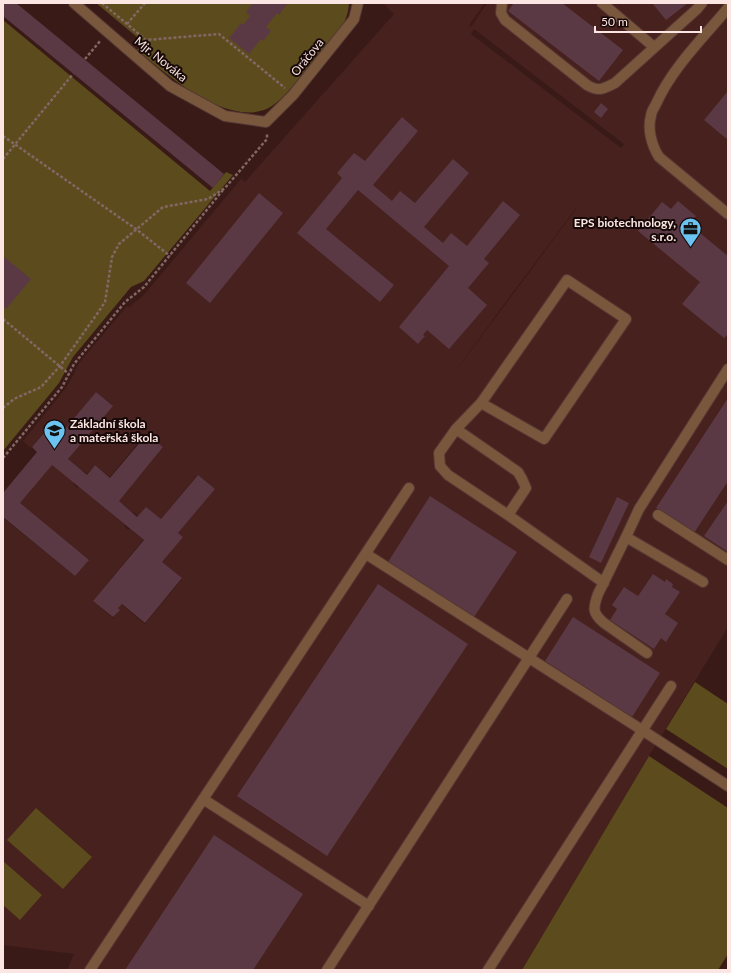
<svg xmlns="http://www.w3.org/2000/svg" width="731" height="973" font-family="Lato,sans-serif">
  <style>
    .built { fill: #47211e; fill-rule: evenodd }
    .green { fill: #5c4b1d }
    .building { fill: #5a3945 }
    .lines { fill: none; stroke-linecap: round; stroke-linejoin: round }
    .minor-casing { stroke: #543734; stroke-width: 12 }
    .path { stroke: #836764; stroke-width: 2.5; stroke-dasharray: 3 2; stroke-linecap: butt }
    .minor { stroke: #79573d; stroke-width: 10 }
    .labels { text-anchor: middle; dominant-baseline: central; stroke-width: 4; stroke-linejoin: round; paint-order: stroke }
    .street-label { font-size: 12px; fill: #fce6e3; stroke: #170908 }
    .poi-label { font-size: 12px; font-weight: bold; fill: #fce6e3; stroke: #170908; text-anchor: end }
  </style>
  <rect width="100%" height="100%" fill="#391a17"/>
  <path class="built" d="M 383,3 L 485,3 L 469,25 L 471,27 L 487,3 L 728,3 L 728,627 L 649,756 L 522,970 L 67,970 L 74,954 L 3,945 L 3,518 L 75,576 L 88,560 L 19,503 L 52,464 L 74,483 L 73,484 L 77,488 L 79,487 L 125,525 L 124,526 L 128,530 L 130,529 L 143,540 L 93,601 L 113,618 L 119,610 L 117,608 L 121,604 L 145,624 L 182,579 L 162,562 L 182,537 L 178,533 L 214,489 L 197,475 L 161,519 L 146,507 L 138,516 L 134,512 L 133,513 L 118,501 L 163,447 L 146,433 L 110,477 L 95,465 L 87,474 L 83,471 L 82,472 L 67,459 L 112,405 L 96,392 L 59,436 L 48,427 L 31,448 L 23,441 L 65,389 L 74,374 L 74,373 L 79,363 L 127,306 L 130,307 L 136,301 L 143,296 L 241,179 L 245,182 L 394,14 ZM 474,29 L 624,144 L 621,148 L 471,34 ZM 577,207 L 577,208 L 446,384 L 505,303 Z"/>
  <path class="green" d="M 96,3 L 349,3 C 348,28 328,46 312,63 C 301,76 279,106 264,110 C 223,124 166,74 137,50 L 143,42 Z
    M 3,20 L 210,191 L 226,172 L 233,175 L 144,281 L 131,287 L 73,357 L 59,383 L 3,451 Z
    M 695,682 L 728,704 L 728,769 L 666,729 Z
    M 649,756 L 728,808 L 728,954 L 718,970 L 522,970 Z
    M 36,808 L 92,857 L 63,889 L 7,840 Z
    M 3,861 L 42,895 L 20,920 L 3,905 Z"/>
  <path class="building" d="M 3,3 L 16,3 L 224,174 L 213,188 L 3,16 Z
    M 253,3 L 286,3 L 287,4 L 279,15 L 277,13 L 266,27 L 271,31 L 263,41 L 261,39 L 249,54 L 229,38 L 241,23 L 243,25 L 250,16 L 246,12 Z
    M 514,3 L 562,3 L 623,50 L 599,81 L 508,11 Z
    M 652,3 L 688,3 L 666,20 Z
    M 728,91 L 728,140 L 704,120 Z
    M 601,103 L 608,109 L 601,118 L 594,112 Z
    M 402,117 L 418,131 L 373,185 L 392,201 L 400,191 L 415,203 L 453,159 L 469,173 L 424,227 L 443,243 L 451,233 L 467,246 L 503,201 L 520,215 L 484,259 L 489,263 L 468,288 L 487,305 L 449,349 L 427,330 L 423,335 L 425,336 L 418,344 L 399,327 L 449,266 L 358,190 L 326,229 L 394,285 L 380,302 L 297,233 L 342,178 L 337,173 L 354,153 L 365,161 Z
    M 259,193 L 283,213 L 210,303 L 186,283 Z
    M 678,201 L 696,216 L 689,224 L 728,256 L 728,334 L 724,338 L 682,304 L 700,282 L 638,231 L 662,202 L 671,209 Z
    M 3,256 L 31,279 L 6,309 L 3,307 Z
    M 96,392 L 113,406 L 68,459 L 87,475 L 95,465 L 110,478 L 147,434 L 163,447 L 119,501 L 137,517 L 146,507 L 161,519 L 198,475 L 215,489 L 178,533 L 183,537 L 162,562 L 182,578 L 145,623 L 122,604 L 118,608 L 120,610 L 113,617 L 93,601 L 144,540 L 52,465 L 20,503 L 89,560 L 75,576 L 3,517 L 3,493 L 37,452 L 32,447 L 49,427 L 59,436 Z
    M 728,398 L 728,481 L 694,533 L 656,508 Z
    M 430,496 L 517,552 L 474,617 L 388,562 Z
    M 617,497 L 629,503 L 601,563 L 589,557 Z
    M 728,501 L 728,552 L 704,536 Z
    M 653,574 L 665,582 L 666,579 L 673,584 L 672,587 L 680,592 L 665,614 L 678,623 L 666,642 L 661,638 L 654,649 L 610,620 L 617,609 L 612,605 L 624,587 L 638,596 Z
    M 378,584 L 468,644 L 327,856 L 237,796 Z
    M 573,617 L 660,673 L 632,717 L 545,661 Z
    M 214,835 L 303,894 L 253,970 L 125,970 Z"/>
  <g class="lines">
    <defs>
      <path id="minor" d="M 74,3 L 170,86 L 225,116 L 266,122 L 293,95 L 354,19 L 358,3
        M 502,3 L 501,13 L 505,20 L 587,85 C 599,92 603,89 615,83 L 697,9 L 702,3
        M 602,3 L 654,47
        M 728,8 C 703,38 672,68 656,104 C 654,108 651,112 651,116 C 647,129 652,146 659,157 L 728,214
        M 481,403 L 544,439 L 626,319 L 567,280 L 481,403 L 456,429 L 439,453 L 440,466 L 448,475 L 508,515 L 604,583
        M 456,429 L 518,472 L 522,479 L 526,488 L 508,515
        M 658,515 L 728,560
        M 626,537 L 598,594 C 593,608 592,613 604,623 L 647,653
        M 366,554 L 642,730 L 728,786
        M 703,582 L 626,537 L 639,509 L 728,369
        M 203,799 L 369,906
        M 90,970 L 409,488
        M 327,970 L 567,599
        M 488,970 L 671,686"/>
    </defs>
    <use href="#minor" class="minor-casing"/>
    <path class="path" d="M 102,3 L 146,40 L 219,34 L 285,88
      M 127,24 L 145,3
      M 85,59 L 101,40
      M 3,136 L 136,229 L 170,256
      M 3,159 L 73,74
      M 3,319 L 69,374
      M 3,408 L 14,399 L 41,387 L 60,366 L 97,314 L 105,302 L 112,257 L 119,244 L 163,207 L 208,199 L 225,188 L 267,139 L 267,133
      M 3,458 L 62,387 L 74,364 L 125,302 L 144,287 L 223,190"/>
    <use href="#minor" class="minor"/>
  </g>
  <defs>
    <symbol id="office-pin" viewBox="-11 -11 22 30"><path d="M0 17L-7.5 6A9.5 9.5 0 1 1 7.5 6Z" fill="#6ac3f1" stroke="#170908"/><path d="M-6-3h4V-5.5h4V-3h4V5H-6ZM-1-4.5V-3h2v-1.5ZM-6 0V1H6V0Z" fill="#111"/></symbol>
    <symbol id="school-pin" viewBox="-11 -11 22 30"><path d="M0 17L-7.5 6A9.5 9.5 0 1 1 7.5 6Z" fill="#6ac3f1" stroke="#170908"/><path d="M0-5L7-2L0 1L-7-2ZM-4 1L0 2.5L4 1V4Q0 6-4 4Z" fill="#111"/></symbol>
  </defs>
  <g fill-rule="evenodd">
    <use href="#office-pin" x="678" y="216" width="25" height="34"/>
    <use href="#school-pin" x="42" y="418" width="25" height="34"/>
  </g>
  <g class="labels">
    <g class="street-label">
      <text transform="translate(307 57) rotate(-51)">Oráčova</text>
      <text transform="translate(161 59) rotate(39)">Mjr. Nováka</text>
    </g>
    <g class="poi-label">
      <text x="676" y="222">EPS biotechnology,<tspan x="676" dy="14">s.r.o.</tspan></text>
      <text x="70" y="423" text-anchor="start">Základní škola<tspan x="70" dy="14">a mateřská škola</tspan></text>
    </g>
  </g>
  <rect width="731" height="973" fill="none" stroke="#fce6e3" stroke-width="8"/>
  <path d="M595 26v6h106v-6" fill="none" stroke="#fce6e3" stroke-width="2"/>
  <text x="601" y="26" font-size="12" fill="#fce6e3" stroke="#170908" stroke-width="3" paint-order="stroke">50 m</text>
</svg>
